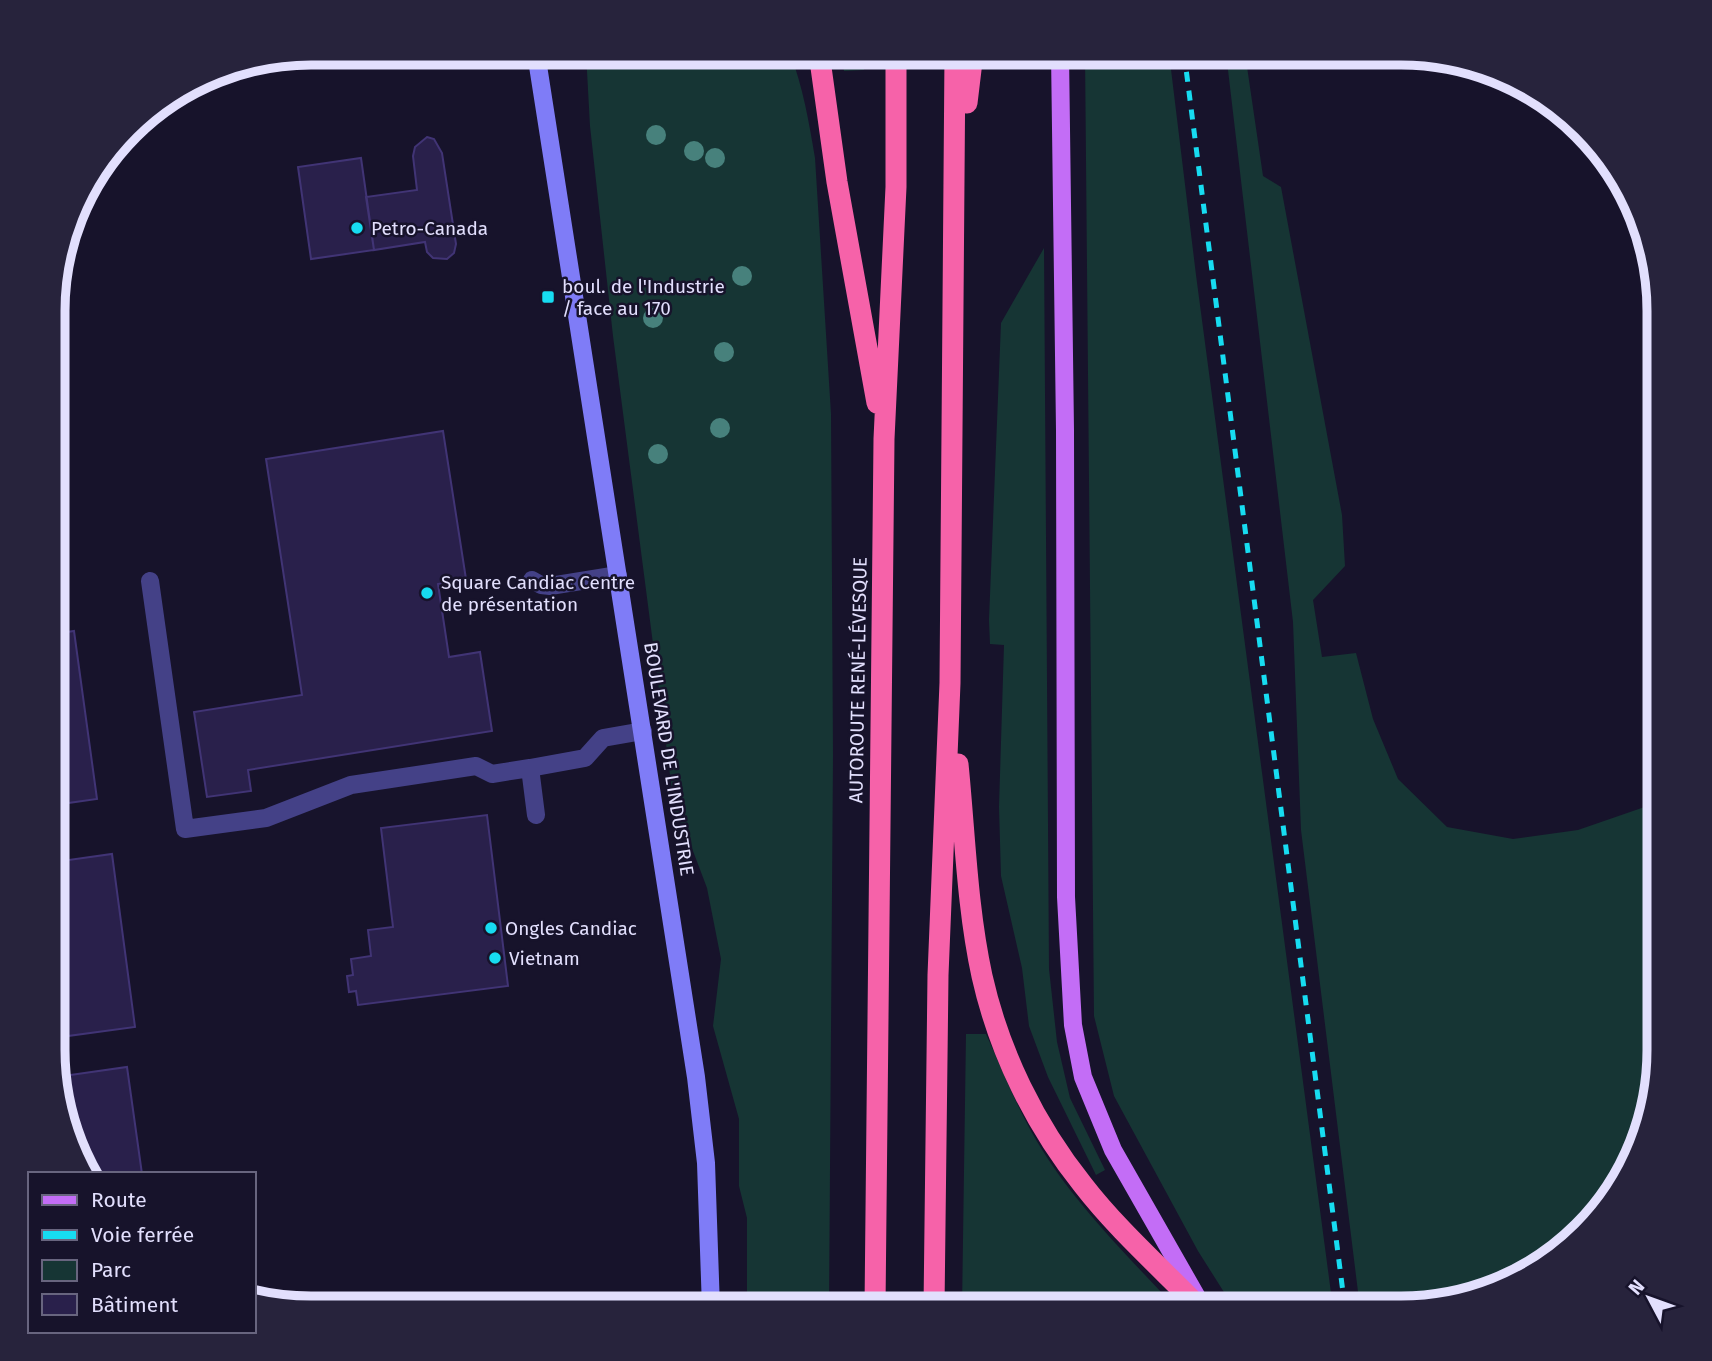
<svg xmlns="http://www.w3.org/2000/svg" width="1712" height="1361" font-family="'Fira Sans',sans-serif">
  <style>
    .green { fill: #163534 }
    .building { fill: #29204b; stroke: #413475; stroke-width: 2 }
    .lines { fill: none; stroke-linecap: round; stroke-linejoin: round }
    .lane { stroke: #444187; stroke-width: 18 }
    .secondary { stroke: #7f7cf7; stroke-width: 18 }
    .primary { stroke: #c36df6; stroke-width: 18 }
    .highway { stroke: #f662a9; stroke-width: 21 }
    .rail { stroke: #17dcf1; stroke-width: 5; stroke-dasharray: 10 9; stroke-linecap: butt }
    .tree { fill: #47817c }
    .poi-dot { fill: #17dcf1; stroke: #17132b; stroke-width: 2.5 }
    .labels { text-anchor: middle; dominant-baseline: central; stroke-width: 5; stroke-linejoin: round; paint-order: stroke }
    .poi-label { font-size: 19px; fill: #e2dffd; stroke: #17132b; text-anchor: start }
    .street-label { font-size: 19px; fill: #e2dffd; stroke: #17132b }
    .rim { fill: none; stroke: #e2dffd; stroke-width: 9 }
  </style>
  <rect width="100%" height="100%" fill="#17132b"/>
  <path class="green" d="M 586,53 L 685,53 L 689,61 L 698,66 L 708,63 L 713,53 L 790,53 C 803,87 809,122 815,158 L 831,414 L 833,755 L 829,1308 L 747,1308 L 747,1218 L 739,1186 L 739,1119 L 713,1026 L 721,959 L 707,888 L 690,843 L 675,813 L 613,336 L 590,126 Z
    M 841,53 L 863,53 L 864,70 L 844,71 Z
    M 1085,53 L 1169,53 L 1196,275 L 1333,1308 L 1234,1308 L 1198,1251 L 1114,1096 L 1094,1016 Z
    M 1226,53 L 1245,53 L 1263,176 L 1281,187 L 1342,515 L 1345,566 L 1313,600 L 1322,657 L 1356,653 L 1373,719 L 1398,779 L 1447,827 L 1513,839 L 1578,830 L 1659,802 L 1659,1067 L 1640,1149 L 1595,1221 L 1500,1289 L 1401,1308 L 1360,1308 L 1301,830 L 1293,622 Z
    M 1044,248 L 1049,969 L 1057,1042 L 1070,1098 L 1105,1170 L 1096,1175 L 1048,1077 L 1029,1026 L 1022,968 L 1001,876 L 999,807 L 1004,645 L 990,644 L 989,620 L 1001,323 Z
    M 966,1034 L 986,1034 C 1001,1067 1014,1100 1031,1131 C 1068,1198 1125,1253 1176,1308 L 962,1308 Z"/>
  <path class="building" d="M 427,137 L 434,139 L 442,153 L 456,244 L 454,253 L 447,259 L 433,258 L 427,252 L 425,242 L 374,250 L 366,197 L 417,190 L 413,156 L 415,147 Z
    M 361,158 L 374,250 L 311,259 L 298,167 Z
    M 443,431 L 466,579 L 438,584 L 449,657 L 480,652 L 492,731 L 248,770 L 251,791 L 207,797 L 194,712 L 302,695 L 266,459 Z
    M 54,478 L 67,569 L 54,570 Z
    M 74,631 L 97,799 L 54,805 L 54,634 Z
    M 487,815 L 508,986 L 358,1005 L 356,991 L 349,992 L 347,976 L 353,975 L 351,959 L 371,956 L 368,930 L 393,927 L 381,828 Z
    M 112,854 L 135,1027 L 53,1038 L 54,862 Z
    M 127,1067 L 142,1174 L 86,1174 L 79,1165 L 56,1077 Z"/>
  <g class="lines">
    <path class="lane" d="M 532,580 L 541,585 L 550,586 L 618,575
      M 150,581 L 185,829 L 266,818 L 351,785 L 476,766 L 492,774 L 530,768
      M 536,815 L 530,768 L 585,758 L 603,738 L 643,731"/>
    <path class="secondary" d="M 536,53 L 696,1077 L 706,1163 L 711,1308"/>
    <path class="primary" d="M 1060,53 L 1065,430 L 1066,897 L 1073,1025 L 1083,1077 L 1113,1150 L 1198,1299"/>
    <path class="highway" d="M 819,53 L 837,182 L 877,403
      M 967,103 L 973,53
      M 958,764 C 965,834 967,907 982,976 C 999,1052 1035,1125 1083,1185 C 1117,1229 1161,1268 1200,1308
      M 875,1308 L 884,439 L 896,187 L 896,53
      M 934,1308 L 938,975 L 950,683 L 955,53"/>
    <path class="rail" d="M 1184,53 L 1345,1308"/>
  </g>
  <g class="tree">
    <circle cx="656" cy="135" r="10"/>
    <circle cx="694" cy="151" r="10"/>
    <circle cx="715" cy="158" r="10"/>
    <circle cx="742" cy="276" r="10"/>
    <circle cx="653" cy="318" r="10"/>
    <circle cx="724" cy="352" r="10"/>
    <circle cx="720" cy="428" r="10"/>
    <circle cx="658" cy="454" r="10"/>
  </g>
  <g class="poi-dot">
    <circle cx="357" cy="228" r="7"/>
    <rect x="541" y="290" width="14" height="14" rx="3.5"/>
    <circle cx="427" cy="593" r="7"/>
    <circle cx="491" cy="928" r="7"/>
    <circle cx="495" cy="958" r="7"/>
  </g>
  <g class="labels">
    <g class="poi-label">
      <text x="371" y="228">Petro-Canada</text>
      <text x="562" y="286">boul. de l'Industrie<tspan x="562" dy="22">/ face au 170</tspan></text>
      <text x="441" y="582">Square Candiac Centre<tspan x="441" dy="22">de présentation</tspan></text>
      <text x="505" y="928">Ongles Candiac</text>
      <text x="509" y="958">Vietnam</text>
    </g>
    <g class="street-label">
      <text transform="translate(858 680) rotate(-89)">AUTOROUTE RENÉ-LÉVESQUE</text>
      <text transform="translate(669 759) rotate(81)">BOULEVARD DE L'INDUSTRIE</text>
    </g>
  </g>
  <path d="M0 0H1712V1361H0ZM311 65H1401A246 246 0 0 1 1647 311V1050A246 246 0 0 1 1401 1296H311A246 246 0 0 1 65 1050V311A246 246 0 0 1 311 65Z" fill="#27233c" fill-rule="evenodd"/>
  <path class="rim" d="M311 65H1401A246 246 0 0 1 1647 311V1050A246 246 0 0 1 1401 1296H311A246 246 0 0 1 65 1050V311A246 246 0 0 1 311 65Z"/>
  <rect x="28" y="1172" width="228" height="161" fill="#17132b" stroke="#68657f" stroke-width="2"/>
  <rect x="42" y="1195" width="35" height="10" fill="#c36df6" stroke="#68657f" stroke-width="2"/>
  <text x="91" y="1207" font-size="21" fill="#e2dffd">Route</text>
  <rect x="42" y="1230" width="35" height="10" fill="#17dcf1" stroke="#68657f" stroke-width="2"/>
  <text x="91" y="1242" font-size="21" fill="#e2dffd">Voie ferrée</text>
  <rect x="42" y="1260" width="35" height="21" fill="#163534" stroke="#68657f" stroke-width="2"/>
  <text x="91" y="1277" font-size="21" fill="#e2dffd">Parc</text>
  <rect x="42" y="1294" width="35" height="21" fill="#29204b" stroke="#68657f" stroke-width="2"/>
  <text x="91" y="1312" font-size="21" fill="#e2dffd">Bâtiment</text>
  <g transform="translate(1649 1298) rotate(311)" stroke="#17132b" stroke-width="5" paint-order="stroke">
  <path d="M0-5L12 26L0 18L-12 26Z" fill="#e2dffd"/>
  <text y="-10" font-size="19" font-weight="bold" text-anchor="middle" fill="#e2dffd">N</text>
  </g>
</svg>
